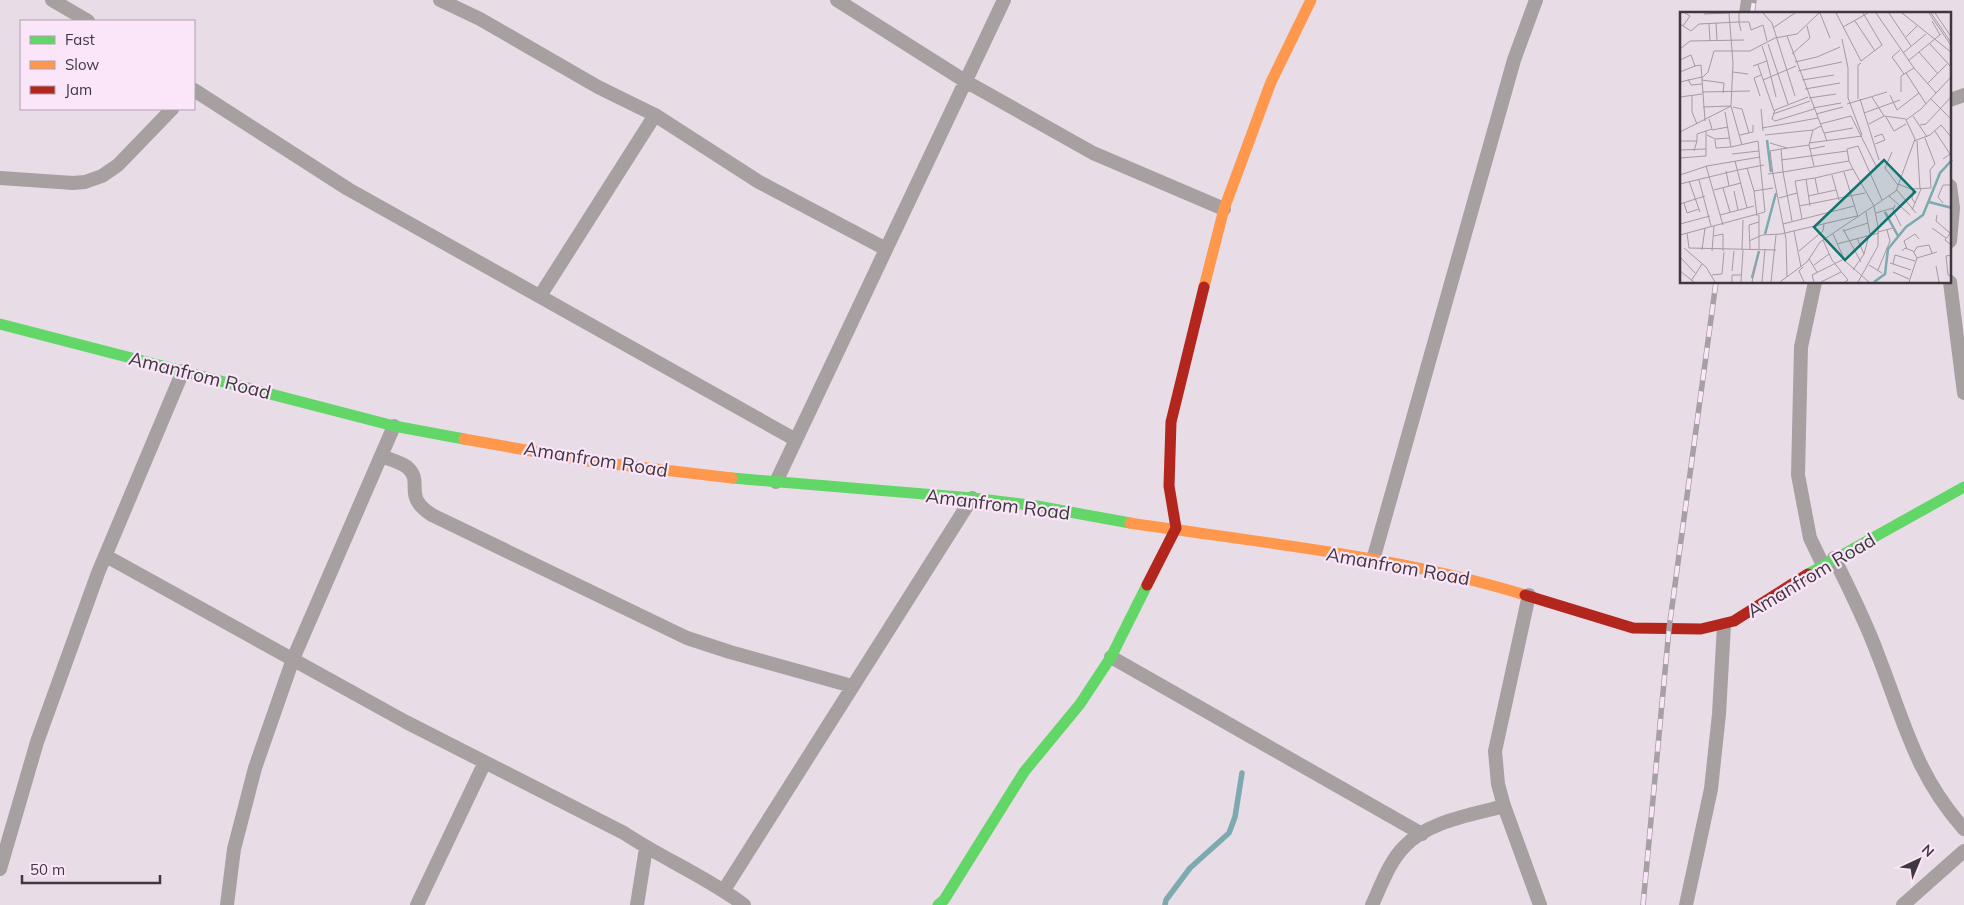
<svg xmlns="http://www.w3.org/2000/svg" width="1964" height="905" font-family="Mulish,sans-serif">
  <style>
    .lines { fill: none; stroke-linecap: round; stroke-linejoin: round }
    .stream { stroke: #7caaae; stroke-width: 5.5 }
    .street { stroke: #a6a0a1; stroke-width: 14 }
    .fast { stroke: #63d668; stroke-width: 11 }
    .slow { stroke: #ff974d; stroke-width: 11 }
    .jam { stroke: #b3261e; stroke-width: 11 }
    .rail-casing { stroke: #a69fa3; stroke-width: 5.5 }
    .rail { stroke: #fae5f9; stroke-width: 4; stroke-dasharray: 11; stroke-linecap: butt }
    .labels { text-anchor: middle; dominant-baseline: central; stroke-width: 4.5; stroke-linejoin: round; paint-order: stroke }
    .street-label { font-size: 19px; fill: #403840; stroke: #fae5f9 }
    .inset-river { fill: none; stroke: #7caaae; stroke-width: 2.5 }
    .inset-road { fill: none; stroke: #a59aa4; stroke-width: 1 }
    .view { fill: #0f766e; fill-opacity: 0.15; stroke: #0f766e; stroke-width: 2.5 }
    .inset-edge { fill: none; stroke: #403840; stroke-width: 2.5 }
  </style>
  <rect width="100%" height="100%" fill="#e8dce7"/>
  <g class="lines">
    <path class="stream" d="M 1165,905 L 1166,900 L 1190,868 L 1229,833 L 1235,817 L 1242,773"/>
    <path class="street" d="M 52,0 L 88,21
      M 440,0 L 480,19 L 598,87 L 655,115 L 759,182 L 886,249
      M 837,0 L 965,81 L 1093,153 L 1224,209
      M 1746,14 L 1748,0
      M 194,90 L 348,189 L 796,440
      M 1950,100 L 1964,95
      M 0,178 L 73,183 L 85,182 L 102,176 L 118,165 L 172,109
      M 1950,186 L 1953,208 L 1950,241
      M 1815,282 L 1801,347 L 1798,475 L 1810,538 L 1823,565
      M 1950,282 L 1964,393
      M 540,296 L 655,115
      M 381,456 C 389,459 401,462 407,467 C 425,483 401,495 432,515 L 687,638 L 730,652 L 852,686
      M 776,482 L 1004,0
      M 106,556 L 406,722 L 624,833 C 663,859 707,877 744,905
      M 1834,558 C 1850,590 1866,622 1878,655 C 1904,721 1915,774 1964,829
      M 1373,560 L 1514,60 L 1536,0
      M 1529,595 L 1495,751 L 1498,784 L 1504,806 L 1540,905
      M 1111,657 L 1422,834
      M 0,869 L 37,742 L 98,573 L 183,371
      M 724,890 L 972,498
      M 227,905 L 234,849 L 255,768 L 293,659 L 394,426
      M 417,905 L 485,762
      M 637,905 L 646,848
      M 1372,905 C 1381,886 1389,862 1404,847 C 1428,821 1472,815 1504,806
      M 1686,905 L 1711,789 L 1719,714 L 1724,625
      M 1903,905 L 1964,851"/>
    <path class="fast" d="M 0,324 L 394,426 L 464,439
      M 732,478 L 972,498 L 1037,506 L 1130,523
      M 1808,574 L 1964,487
      M 938,905 L 944,900 L 1024,772 L 1080,704 L 1111,657 L 1147,585"/>
    <path class="slow" d="M 1204,287 L 1224,209 L 1271,82 L 1311,0
      M 464,439 L 588,461 L 732,478
      M 1130,523 C 1262,543 1398,556 1525,595"/>
    <path class="jam" d="M 1147,585 L 1176,528 L 1169,486 L 1171,422 L 1204,287
      M 1525,595 L 1633,628 L 1701,629 L 1734,621 L 1808,574"/>
    <defs>
      <path id="rail" d="M 1752,14 L 1754,0
        M 1643,905 L 1669,629 L 1716,282"/>
    </defs>
    <use href="#rail" class="rail-casing"/>
    <use href="#rail" class="rail"/>
  </g>
  <g class="labels">
    <g class="street-label">
      <text transform="translate(200 375) rotate(14)">Amanfrom Road</text>
      <text transform="translate(596 459) rotate(9)">Amanfrom Road</text>
      <text transform="translate(998 504) rotate(7)">Amanfrom Road</text>
      <text transform="translate(1398 566) rotate(10)">Amanfrom Road</text>
      <text transform="translate(1811 575) rotate(-31)">Amanfrom Road</text>
    </g>
  </g>
  <g transform="translate(1680 12)">
    <rect width="271" height="271" fill="#e8dce7"/>
    <path class="inset-river" d="M 87,128 L 91,160M 249,190 L 272,196M 205,200 L 218,224M 85,222 L 96,181M 72,266 L 79,239M 194,270 L 205,262 L 208,237 L 226,215 L 243,203 L 260,161 L 272,148"/>
    <path class="inset-road" d="M 49,1 L 53,51 L 51,94 L 62,133M 83,1 L 92,11 L 115,84M 140,1 L 150,26M 156,1 L 181,49 L 202,33 L 183,1M 196,1 L 234,56 L 256,81M 209,1 L 231,34M 222,1 L 272,41M 249,1 L 272,35M 251,1 L 272,32M 255,1 L 272,26M 24,2 L 49,1M 175,9 L 195,39M 252,9 L 260,23M 36,11 L 37,29M 0,12 L 11,19 L 19,12 L 59,10 L 59,1M 29,12 L 30,29M 3,14 L 10,4 L 5,1M 163,15 L 188,1M 93,16 L 115,1M 61,19 L 59,10 L 69,10 L 71,18 L 83,13 L 87,29M 107,24 L 147,129M 226,25 L 237,14M 162,27 L 168,56 L 168,86 L 182,123M 88,32 L 108,92M 250,32 L 272,56M 0,37 L 10,29 L 64,28M 220,38 L 212,45 L 224,62M 239,40 L 258,62M 223,41 L 246,22M 112,42 L 130,26 L 127,14M 0,48 L 11,43 L 15,54 L 0,60M 87,49 L 96,85M 228,49 L 261,22M 115,50 L 137,45 L 160,35M 78,53 L 94,99M 15,54 L 21,53 L 25,109M 73,54 L 87,49 L 82,34M 118,59 L 162,50M 53,60 L 68,62M 226,61 L 246,92M 22,66 L 28,60 L 34,39 L 70,39 L 95,26 L 117,22 L 139,1M 8,67 L 11,73 L 22,72M 22,68 L 44,71 L 43,81M 83,68 L 116,54M 122,68 L 154,63M 0,70 L 22,65M 247,72 L 267,52M 125,77 L 160,71M 22,80 L 70,79M 221,80 L 221,64 L 234,56M 12,83 L 12,100 L 17,112M 210,83 L 217,98 L 239,81M 80,84 L 74,66 L 81,63M 0,85 L 22,82M 128,85 L 95,98 L 92,107 L 95,109 L 134,97M 192,85 L 204,104M 129,86 L 156,82M 178,87 L 178,53 L 181,51M 180,87 L 199,148M 251,87 L 272,108M 167,92 L 207,80M 23,95 L 51,94M 53,95 L 62,97 L 69,121M 133,96 L 161,91M 81,97 L 83,119M 184,101 L 220,88M 93,102 L 130,89M 136,102 L 163,95M 233,104 L 247,125M 206,105 L 214,119 L 226,112M 140,112 L 171,104 L 197,156M 189,112 L 204,104 L 226,107M 240,113 L 246,112 L 272,84M 82,116 L 138,106M 32,118 L 48,115M 255,119 L 270,142 L 263,147M 0,120 L 51,94M 144,121 L 173,116M 27,123 L 35,127 L 50,126M 60,123 L 73,120 L 73,113M 85,123 L 133,118M 194,125 L 202,122 L 205,128 L 195,132M 35,128 L 36,136 L 51,135M 0,129 L 17,129 L 14,139M 17,129 L 17,122 L 32,117 L 29,107M 234,129 L 250,123 L 261,113 L 272,126M 237,129 L 240,177M 90,131 L 107,136M 129,131 L 182,124M 129,133 L 101,137 L 103,160 L 169,149 L 173,157 L 135,166 L 138,181M 130,137 L 145,134M 0,138 L 26,137M 212,140 L 205,156 L 218,173M 52,142 L 79,139M 0,146 L 26,144 L 26,119M 101,148 L 167,139M 55,149 L 67,196M 169,149 L 167,137 L 178,134 L 202,188M 207,152 L 221,164M 26,154 L 43,213M 134,154 L 129,133 L 133,118 L 141,114M 67,156 L 74,179M 173,157 L 194,194 L 198,215 L 198,234 L 178,270M 58,158 L 84,153M 46,159 L 49,174M 164,160 L 178,205M 88,162 L 103,160 L 112,209M 93,162 L 106,227 L 107,265M 93,162 L 90,139 L 101,137M 0,163 L 27,154 L 80,145M 152,163 L 159,188M 126,167 L 130,194M 19,168 L 31,214M 9,169 L 20,200M 0,172 L 58,158M 218,172 L 231,177 L 251,176 L 250,158 L 255,152 L 245,126M 43,176 L 50,200M 233,177 L 232,187 L 235,191M 34,178 L 61,171M 217,178 L 236,201M 54,179 L 58,198M 128,184 L 156,178M 209,184 L 230,203M 99,186 L 117,181M 4,191 L 7,201 L 19,197M 263,191 L 258,185 L 263,173 L 272,173M 0,192 L 25,184M 215,193 L 213,198 L 221,214M 119,194 L 185,181M 232,198 L 241,177M 186,200 L 190,222M 196,201 L 213,196M 40,203 L 74,194M 257,203 L 256,209 L 270,221M 77,204 L 74,179 L 93,176M 122,207 L 115,169 L 135,166M 0,212 L 30,204M 103,212 L 174,194M 252,216 L 266,226M 163,217 L 181,250M 114,219 L 121,255M 163,219 L 188,211M 198,220 L 213,216M 7,221 L 9,236M 153,222 L 165,249 L 189,270M 0,223 L 85,200 L 78,129 L 51,135 L 45,100M 34,224 L 43,222 L 43,239M 177,226 L 184,242M 143,228 L 152,248 L 168,268 L 165,270M 69,229 L 82,223 L 101,222 L 177,204M 157,232 L 199,221M 270,232 L 265,228 L 272,219M 4,236 L 26,255 L 35,270M 9,236 L 96,238M 70,237 L 69,213 L 79,210M 79,237 L 79,203M 227,237 L 224,229 L 235,222 L 239,227M 22,238 L 25,216M 62,238 L 63,208M 32,239 L 34,214M 119,239 L 143,219 L 144,212M 222,239 L 225,236 L 233,239 L 237,246M 234,240 L 237,235 L 249,233 L 252,241M 272,243 L 266,244 L 268,263 L 272,265M 0,245 L 15,261M 129,247 L 137,260M 210,251 L 231,258M 213,252 L 215,243 L 235,249M 134,253 L 149,242M 189,253 L 202,261M 256,254 L 259,270M 123,255 L 119,259 L 124,270M 173,258 L 184,242 L 188,227 L 186,223M 198,258 L 210,229 L 207,218M 0,259 L 14,270M 52,259 L 54,239M 213,260 L 229,267M 32,263 L 42,262 L 44,240M 11,269 L 22,252M 52,270 L 52,263 L 61,263M 61,270 L 63,238M 72,270 L 77,248M 82,270 L 85,237M 91,270 L 96,223M 100,270 L 127,250 L 140,230 L 216,179 L 235,127 L 226,108 L 241,97 L 272,64M 134,270 L 132,263 L 164,247M 141,270 L 161,260M 229,270 L 237,246 L 257,240"/>
    <path class="view" d="M 204,148 L 235,180 L 165,248 L 134,215 Z"/>
    <rect width="271" height="271" class="inset-edge"/>
  </g>
  <rect x="20" y="20" width="175" height="90" fill="#fae5f9" stroke="#b0a0af"/>
  <rect x="30" y="36" width="25" height="8" fill="#63d668" stroke="#b0a0af"/>
  <text x="65" y="45" font-size="15" fill="#403840">Fast</text>
  <rect x="30" y="61" width="25" height="8" fill="#ff974d" stroke="#b0a0af"/>
  <text x="65" y="70" font-size="15" fill="#403840">Slow</text>
  <rect x="30" y="86" width="25" height="8" fill="#b3261e" stroke="#b0a0af"/>
  <text x="65" y="95" font-size="15" fill="#403840">Jam</text>
  <g transform="translate(1919 860) rotate(44)" stroke="#fae5f9" stroke-width="4" paint-order="stroke">
  <path d="M0-4L9 19L0 12L-9 19Z" fill="#403840"/>
  <text y="-8" font-size="14" font-weight="bold" text-anchor="middle" fill="#403840">N</text>
  </g>
  <path d="M22 875v8h138v-8" fill="none" stroke="#403840" stroke-width="2.5"/>
  <text x="30" y="875" font-size="15" fill="#403840" stroke="#fae5f9" stroke-width="4" paint-order="stroke">50 m</text>
</svg>
